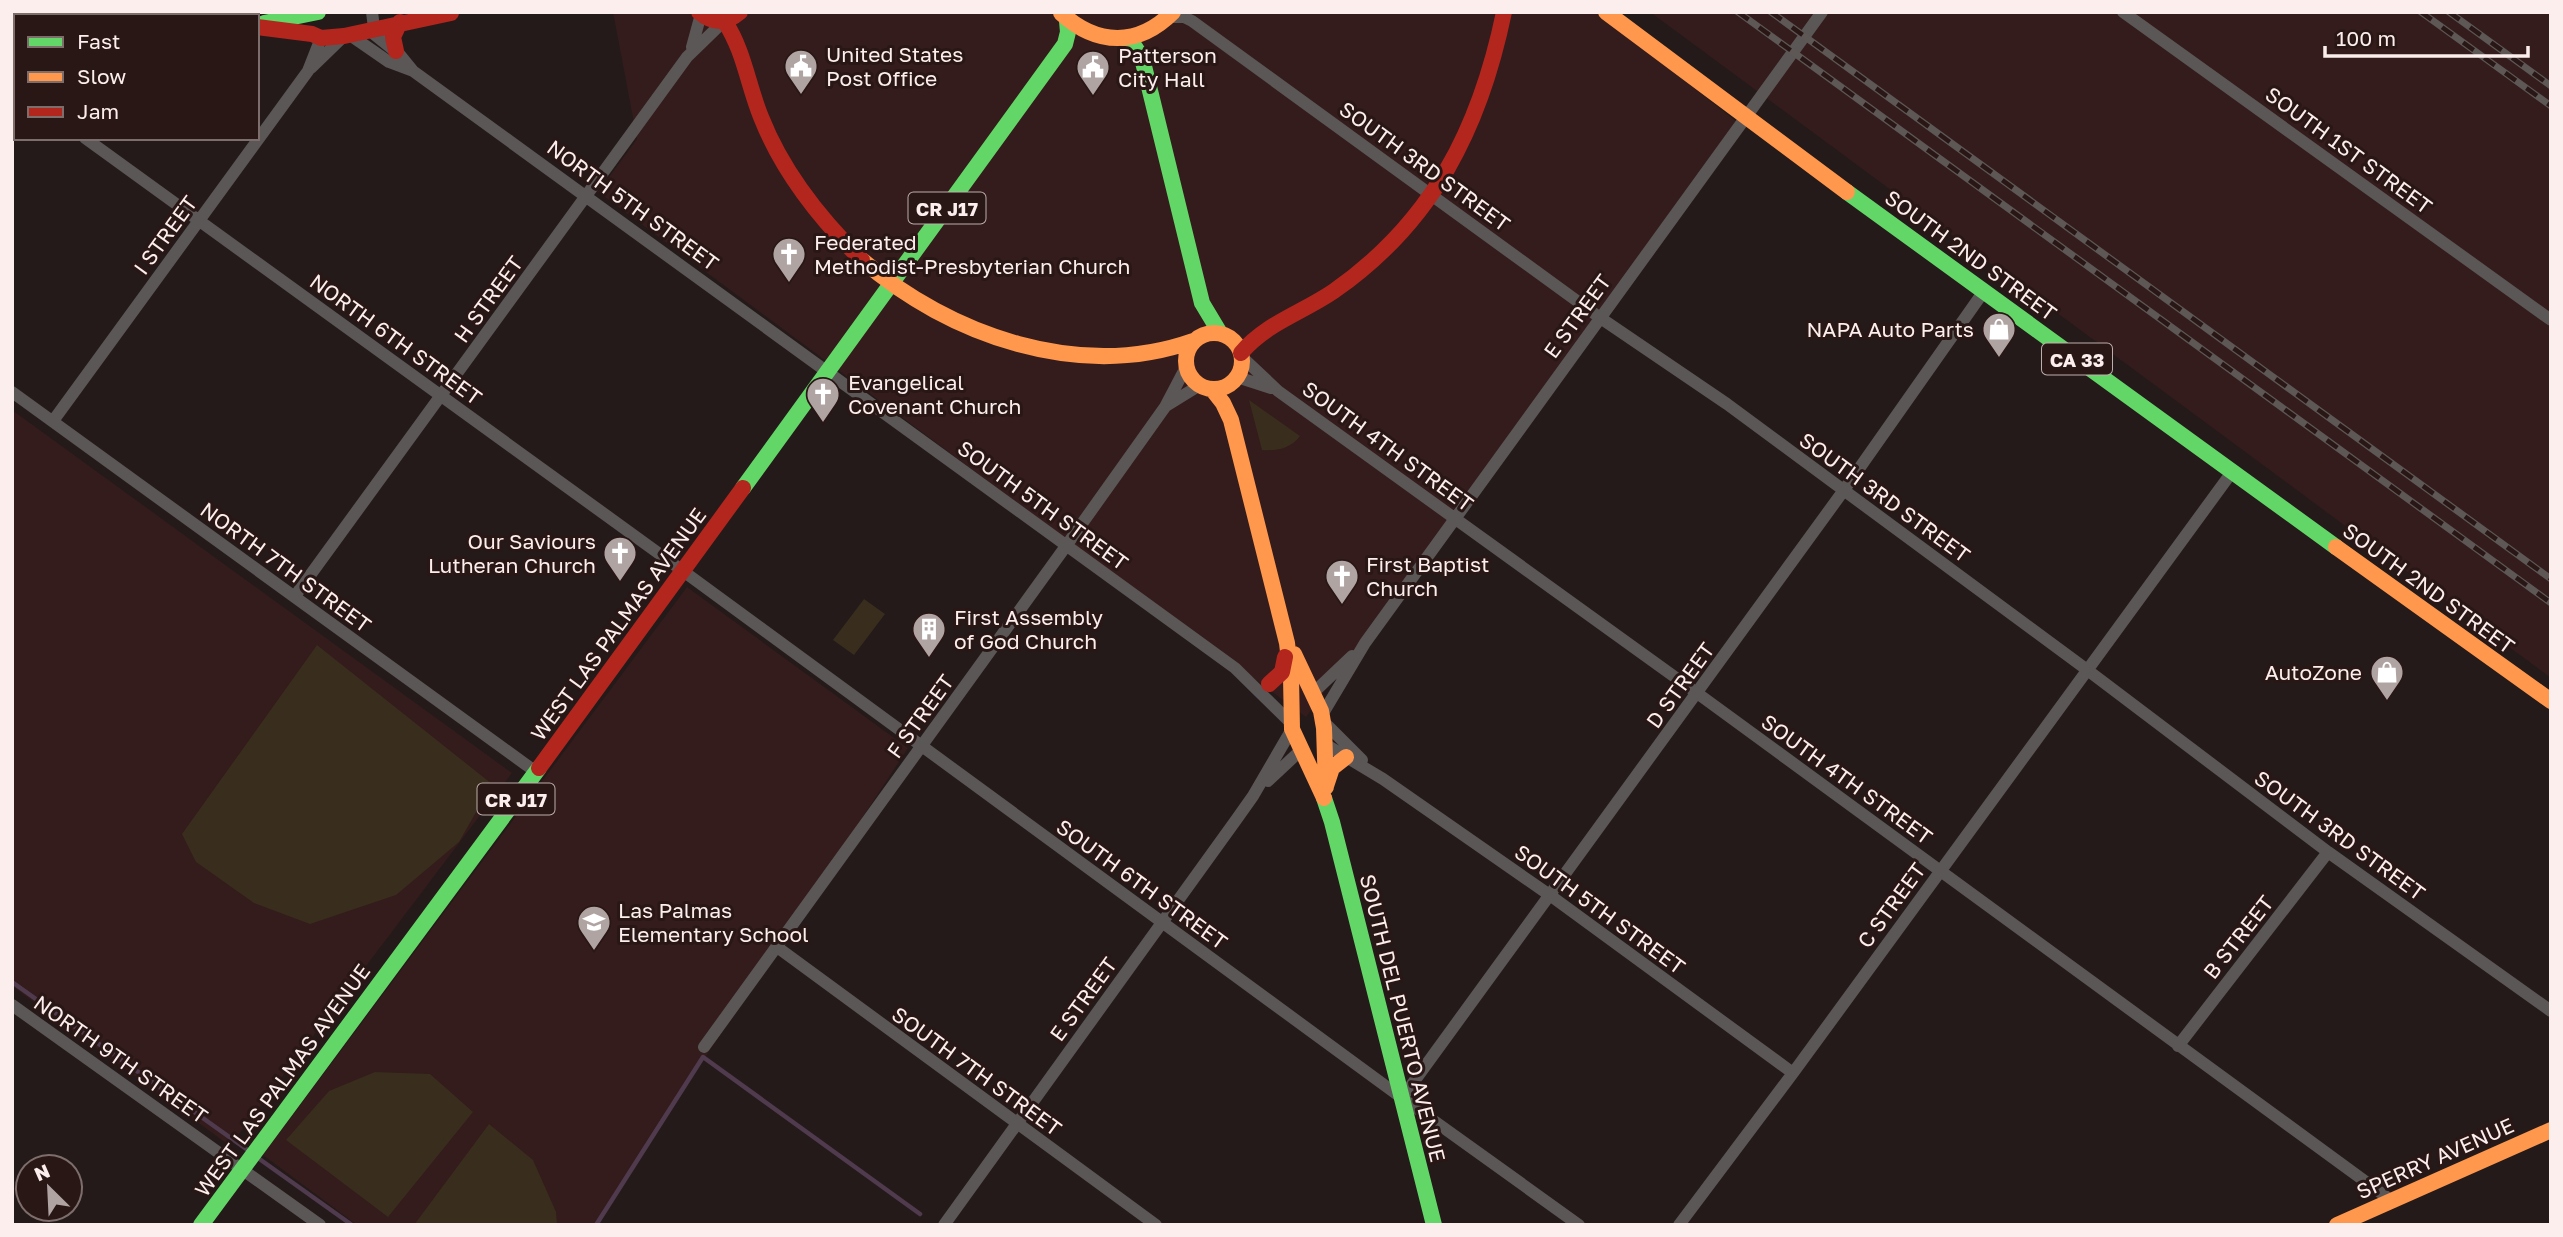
<svg xmlns="http://www.w3.org/2000/svg" width="2563" height="1237" font-family="'Golos Text',sans-serif">
  <style>
    .built { fill: #331c1b }
    .green { fill: #392d1d }
    .lines { fill: none; stroke-linecap: round; stroke-linejoin: round }
    .stream { stroke: #503a4e; stroke-width: 4.5 }
    .street { stroke: #5b5756; stroke-width: 12 }
    .fast { stroke: #63d668; stroke-width: 16 }
    .slow { stroke: #ff974d; stroke-width: 16 }
    .jam { stroke: #b3261e; stroke-width: 16 }
    .rail-casing { stroke: #5d5756; stroke-width: 7 }
    .rail { stroke: #291715; stroke-width: 4.5; stroke-dasharray: 13; stroke-linecap: butt }
    .labels { text-anchor: middle; dominant-baseline: central; stroke-width: 6; stroke-linejoin: round; paint-order: stroke }
    .shield { fill: #291715; stroke: #bdaeac; stroke-width: 2 }
    .shield-label { font-size: 19px; font-weight: bold; fill: #fceeed }
    .poi-label { font-size: 21px; fill: #fceeed; stroke: #291715; text-anchor: start }
    .street-label { font-size: 21px; fill: #fceeed; stroke: #291715 }
  </style>
  <rect width="100%" height="100%" fill="#241a1a"/>
  <path class="built" d="M 613,12 L 1598,12 L 1737,122 L 1306,717 L 598,192 L 637,139 Z
    M 1650,12 L 2551,12 L 2551,678 Z
    M 12,410 L 512,773 L 230,1146 L 12,986 Z
    M 687,587 L 908,748 L 595,1225 L 357,1225 L 263,1155 Z"/>
  <path class="green" d="M 1249,400 L 1300,436 C 1290,449 1277,451 1262,450 Z
    M 864,599 L 885,614 L 854,655 L 833,640 Z
    M 317,645 L 492,784 L 459,842 L 396,895 L 310,924 L 254,903 L 196,862 L 182,834 Z
    M 375,1072 L 430,1074 L 473,1112 L 388,1217 L 286,1140 L 329,1091 Z
    M 489,1124 L 533,1160 L 556,1212 L 557,1225 L 414,1225 Z"/>
  <g class="lines">
    <path class="stream" d="M 12,982 L 249,1151
      M 258,1158 L 352,1225
      M 596,1225 L 703,1057 L 920,1214"/>
    <path class="street" d="M 372,12 L 374,28
      M 2123,12 L 2551,320
      M 1169,17 L 1184,17 L 1192,21 L 1599,317 L 1727,404 L 2086,669 L 2328,852 L 2551,1011
      M 369,30 L 400,55 L 413,71 L 1235,668 L 1290,722
      M 350,35 L 389,62 L 413,71
      M 692,47 L 701,14
      M 311,68 L 344,36
      M 12,80 L 16,83
      M 12,93 L 16,94
      M 85,138 L 683,571 L 1402,1098 L 1579,1225
      M 1242,357 L 1278,391 L 1697,693 L 2392,1201
      M 1237,377 L 1271,388
      M 12,392 L 536,772
      M 1166,406 L 1200,385
      M 53,421 L 308,71 L 321,38
      M 295,596 L 687,57 L 722,23
      M 1313,693 L 1352,656
      M 1322,715 L 1365,643 L 1822,12
      M 1323,721 L 1362,760
      M 1323,743 L 1383,779 L 1551,896 L 1793,1073
      M 1268,781 L 1301,750
      M 777,947 L 1156,1225
      M 12,1005 L 320,1225
      M 2178,1046 L 2328,852
      M 704,1047 L 1066,546 L 1165,407 L 1186,367
      M 1402,1098 L 1844,490 L 1984,291
      M 944,1225 L 1236,820 L 1253,796 L 1292,729
      M 1679,1225 L 1793,1073 L 2232,472"/>
    <path class="fast" d="M 264,23 L 318,12
      M 1125,39 L 1135,47 L 1142,58 L 1202,303 L 1220,333
      M 1847,192 L 2336,547
      M 743,488 L 1065,44 L 1068,32 L 1067,21
      M 1324,798 L 1332,822 L 1434,1225
      M 201,1225 L 539,768"/>
    <path class="slow" d="M 1606,12 L 1847,192
      M 1061,13 C 1097,46 1138,47 1173,12
      M 862,260 C 950,336 1080,381 1193,341
      M1186 361a28 28 0 1 1 56 0a28 28 0 1 1-56 0Z
      M 1212,389 L 1223,403 L 1231,420 L 1287,643 L 1291,677 L 1292,729 L 1324,798
      M 2336,547 L 2551,701
      M 1294,654 L 1321,711 L 1324,728 L 1326,787
      M 1326,786 L 1332,768 L 1346,757
      M 2337,1225 L 2551,1130"/>
    <path class="jam" d="M 699,12 C 713,24 726,24 740,12
      M 725,22 C 744,51 748,85 761,117 C 783,173 820,219 862,260
      M 257,27 L 312,34 L 321,38 L 344,36 L 451,13
      M 12,48 L 16,48
      M 396,51 L 393,37 L 400,22
      M 1241,353 C 1266,323 1302,313 1334,291 C 1433,222 1480,128 1504,12
      M 1269,684 L 1282,672 L 1285,657
      M 539,768 L 743,488"/>
    <defs>
      <path id="rail" d="M 1738,12 L 2551,603
        M 1771,12 L 2551,579
        M 2421,12 L 2551,106
        M 2449,12 L 2551,86"/>
    </defs>
    <use href="#rail" class="rail-casing"/>
    <use href="#rail" class="rail"/>
  </g>
  <defs>
    <symbol id="civic-pin" viewBox="-11 -11 22 30"><path d="M0 17L-7.5 6A9.5 9.5 0 1 1 7.5 6Z" fill="#b0a4a3" stroke="#291715"/><path d="M-.6-6.5H3V-4.5H.6V-3L4-1V1h2V6H-6V1h2V-1L-.6-3ZM-1.2 2.5V6h2.4V2.5Z" fill="#fff"/></symbol>
    <symbol id="church-pin" viewBox="-11 -11 22 30"><path d="M0 17L-7.5 6A9.5 9.5 0 1 1 7.5 6Z" fill="#b0a4a3" stroke="#291715"/><path d="M-1.2-6h2.4v3.5h3.3v2.4h-3.3V6h-2.4V-.1h-3.3v-2.4h3.3Z" fill="#fff"/></symbol>
    <symbol id="shop-pin" viewBox="-11 -11 22 30"><path d="M0 17L-7.5 6A9.5 9.5 0 1 1 7.5 6Z" fill="#b0a4a3" stroke="#291715"/><path d="M-5-2.5h2.3a2.7 3.5 0 0 1 5.4 0H5L5.5 6h-11ZM-1.5-2.5h3a1.5 2.3 0 0 0-3 0Z" fill="#fff"/></symbol>
    <symbol id="building-pin" viewBox="-11 -11 22 30"><path d="M0 17L-7.5 6A9.5 9.5 0 1 1 7.5 6Z" fill="#b0a4a3" stroke="#291715"/><path d="M-4-6H4V6H1V3H-1V6H-4ZM-2.5-4.3h1.7v1.8h-1.7ZM.8-4.3h1.7v1.8H.8ZM-2.5-1h1.7V.8h-1.7ZM.8-1h1.7V.8H.8Z" fill="#fff"/></symbol>
    <symbol id="school-pin" viewBox="-11 -11 22 30"><path d="M0 17L-7.5 6A9.5 9.5 0 1 1 7.5 6Z" fill="#b0a4a3" stroke="#291715"/><path d="M0-5L7-2L0 1L-7-2ZM-4 1L0 2.5L4 1V4Q0 6-4 4Z" fill="#fff"/></symbol>
  </defs>
  <g fill-rule="evenodd">
    <use href="#civic-pin" x="782" y="47" width="38" height="52"/>
    <use href="#civic-pin" x="1074" y="48" width="38" height="52"/>
    <use href="#church-pin" x="770" y="235" width="38" height="52"/>
    <use href="#shop-pin" x="1980" y="310" width="38" height="52"/>
    <use href="#church-pin" x="804" y="375" width="38" height="52"/>
    <use href="#church-pin" x="601" y="534" width="38" height="52"/>
    <use href="#church-pin" x="1323" y="557" width="38" height="52"/>
    <use href="#building-pin" x="910" y="610" width="38" height="52"/>
    <use href="#shop-pin" x="2368" y="653" width="38" height="52"/>
    <use href="#school-pin" x="575" y="903" width="38" height="52"/>
  </g>
  <g class="labels">
    <g class="shield">
      <rect x="908.5" y="192.5" width="77" height="31" rx="5"/>
      <rect x="2042" y="343.5" width="70" height="31" rx="5"/>
      <rect x="477.5" y="783.5" width="77" height="31" rx="5"/>
    </g>
    <g class="shield-label">
      <text x="947" y="208">CR J17</text>
      <text x="2077" y="359">CA 33</text>
      <text x="516" y="799">CR J17</text>
    </g>
    <g class="poi-label">
      <text x="826" y="54">United States<tspan x="826" dy="24">Post Office</tspan></text>
      <text x="1118" y="55">Patterson<tspan x="1118" dy="24">City Hall</tspan></text>
      <text x="814" y="242">Federated<tspan x="814" dy="24">Methodist-Presbyterian Church</tspan></text>
      <text x="1974" y="329" text-anchor="end">NAPA Auto Parts</text>
      <text x="848" y="382">Evangelical<tspan x="848" dy="24">Covenant Church</tspan></text>
      <text x="596" y="541" text-anchor="end">Our Saviours<tspan x="596" dy="24">Lutheran Church</tspan></text>
      <text x="1366" y="564">First Baptist<tspan x="1366" dy="24">Church</tspan></text>
      <text x="954" y="617">First Assembly<tspan x="954" dy="24">of God Church</tspan></text>
      <text x="2362" y="672" text-anchor="end">AutoZone</text>
      <text x="618" y="910">Las Palmas<tspan x="618" dy="24">Elementary School</tspan></text>
    </g>
    <g class="street-label">
      <text transform="translate(2349 150) rotate(36)">SOUTH 1ST STREET</text>
      <text transform="translate(1425 166) rotate(36)">SOUTH 3RD STREET</text>
      <text transform="translate(633 205) rotate(36)">NORTH 5TH STREET</text>
      <text transform="translate(165 235) rotate(-54)">I STREET</text>
      <text transform="translate(1971 255) rotate(36)">SOUTH 2ND STREET</text>
      <text transform="translate(488 299) rotate(-54)">H STREET</text>
      <text transform="translate(1577 316) rotate(-54)">E STREET</text>
      <text transform="translate(396 339) rotate(36)">NORTH 6TH STREET</text>
      <text transform="translate(1388 446) rotate(36)">SOUTH 4TH STREET</text>
      <text transform="translate(1885 497) rotate(36)">SOUTH 3RD STREET</text>
      <text transform="translate(1043 505) rotate(36)">SOUTH 5TH STREET</text>
      <text transform="translate(286 567) rotate(36)">NORTH 7TH STREET</text>
      <text transform="translate(2429 588) rotate(36)">SOUTH 2ND STREET</text>
      <text transform="translate(618 624) rotate(-54)">WEST LAS PALMAS AVENUE</text>
      <text transform="translate(1680 685) rotate(-54)">D STREET</text>
      <text transform="translate(920 716) rotate(-54)">F STREET</text>
      <text transform="translate(1847 779) rotate(36)">SOUTH 4TH STREET</text>
      <text transform="translate(2340 835) rotate(36)">SOUTH 3RD STREET</text>
      <text transform="translate(1142 884) rotate(36)">SOUTH 6TH STREET</text>
      <text transform="translate(1891 905) rotate(-54)">C STREET</text>
      <text transform="translate(1600 909) rotate(36)">SOUTH 5TH STREET</text>
      <text transform="translate(2238 937) rotate(-52)">B STREET</text>
      <text transform="translate(1083 999) rotate(-54)">E STREET</text>
      <text transform="translate(1403 1018) rotate(76)">SOUTH DEL PUERTO AVENUE</text>
      <text transform="translate(121 1059) rotate(35)">NORTH 9TH STREET</text>
      <text transform="translate(977 1071) rotate(36)">SOUTH 7TH STREET</text>
      <text transform="translate(282 1080) rotate(-54)">WEST LAS PALMAS AVENUE</text>
      <text transform="translate(2435 1158) rotate(-24)">SPERRY AVENUE</text>
    </g>
  </g>
  <rect width="2563" height="1237" fill="none" stroke="#fceeed" stroke-width="28"/>
  <rect x="14" y="14" width="245" height="126" fill="#291715" stroke="#7d6d6b" stroke-width="2"/>
  <rect x="28" y="37" width="35" height="10" fill="#63d668" stroke="#7d6d6b" stroke-width="2"/>
  <text x="77" y="49" font-size="21" fill="#fceeed">Fast</text>
  <rect x="28" y="72" width="35" height="10" fill="#ff974d" stroke="#7d6d6b" stroke-width="2"/>
  <text x="77" y="84" font-size="21" fill="#fceeed">Slow</text>
  <rect x="28" y="107" width="35" height="10" fill="#b3261e" stroke="#7d6d6b" stroke-width="2"/>
  <text x="77" y="119" font-size="21" fill="#fceeed">Jam</text>
  <g transform="translate(49 1188) rotate(336)"><circle r="33" fill="#291715" stroke="#7d6d6b" stroke-width="2"/>
  <path d="M0-5L12 26L0 18L-12 26Z" fill="#b0a4a3"/>
  <text y="-10" font-size="19" font-weight="bold" text-anchor="middle" fill="#fceeed">N</text>
  </g>
  <path d="M2325 46v10h203v-10" fill="none" stroke="#fceeed" stroke-width="3.5"/>
  <text x="2336" y="46" font-size="21" fill="#fceeed" stroke="#291715" stroke-width="5" paint-order="stroke">100 m</text>
</svg>
